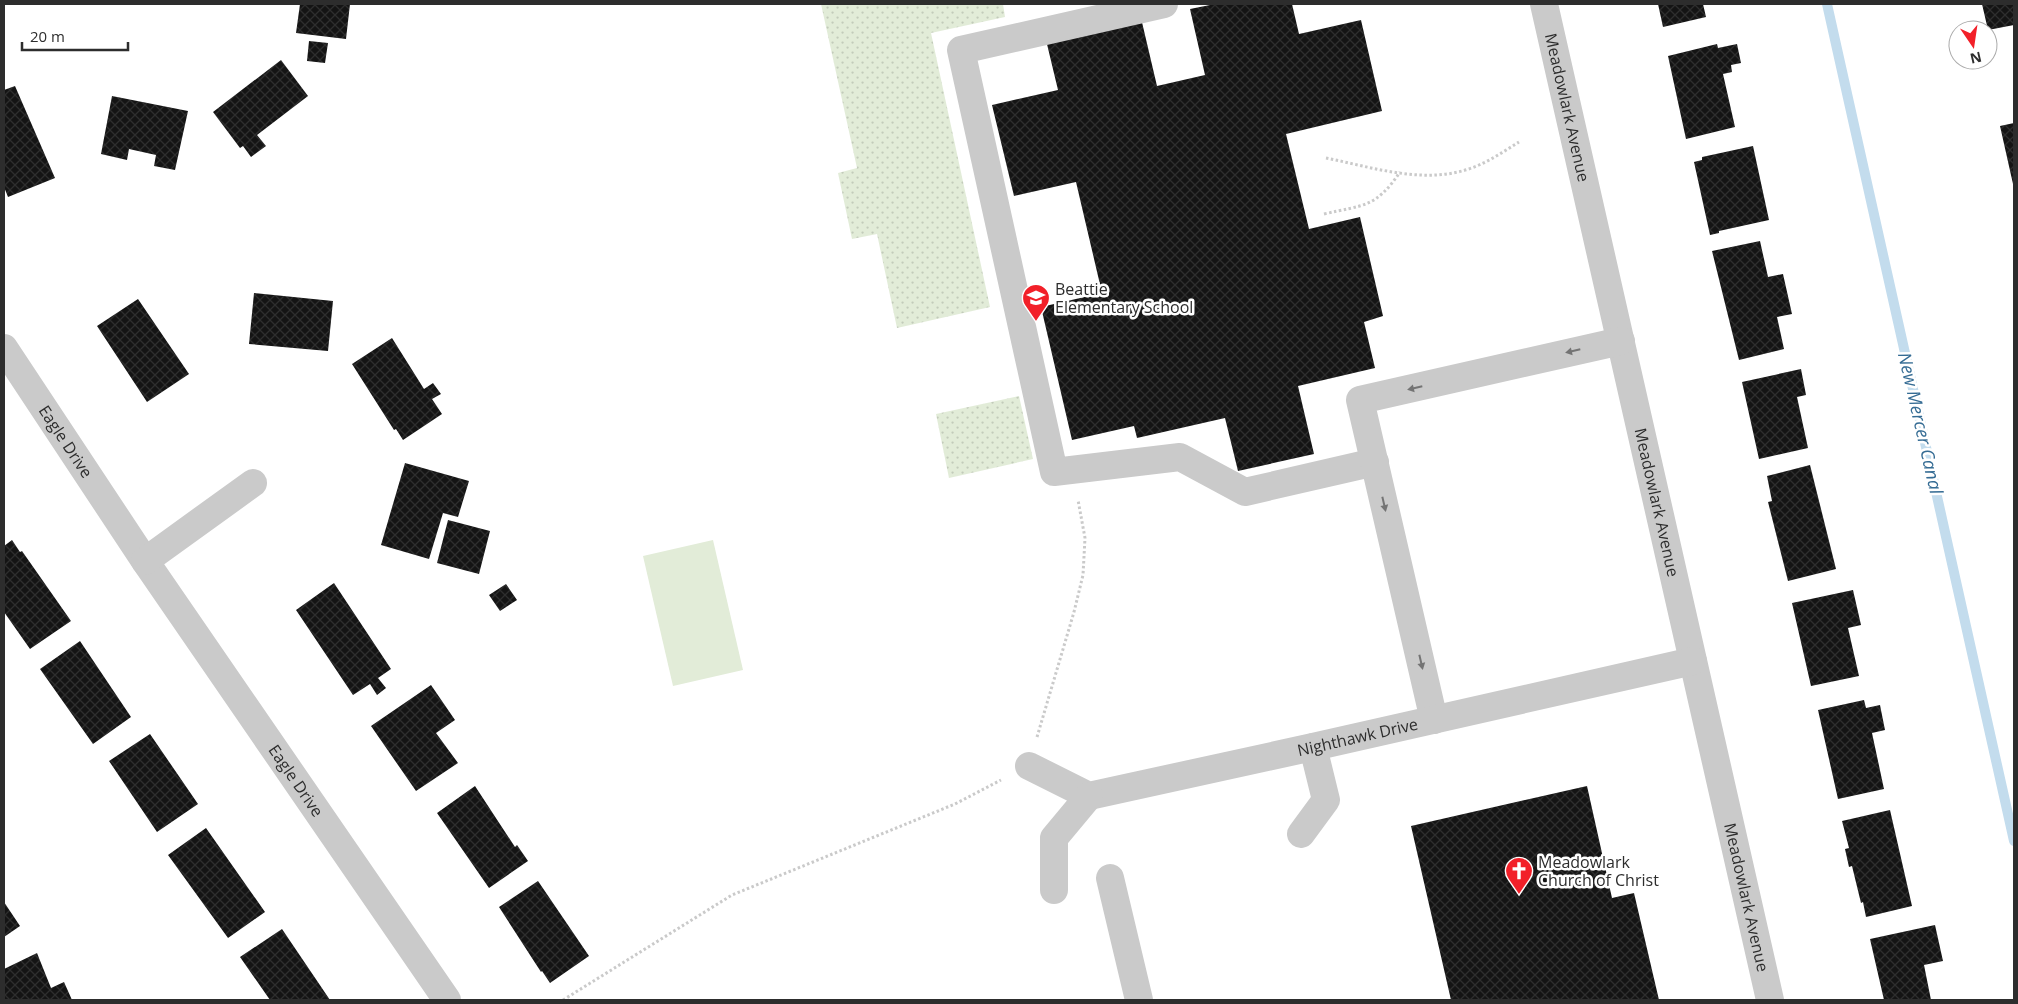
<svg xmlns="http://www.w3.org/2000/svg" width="2018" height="1004" font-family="'Open Sans',sans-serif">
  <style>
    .park { fill: url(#park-dots) }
    .pitch { fill: #e2ecd8 }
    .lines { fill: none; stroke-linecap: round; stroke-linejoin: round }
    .stream { stroke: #c3dced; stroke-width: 10 }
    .building { fill: url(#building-cross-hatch) }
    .path { stroke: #cacaca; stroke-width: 3; stroke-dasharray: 2.5 2.5; stroke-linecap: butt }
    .minor { stroke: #cacaca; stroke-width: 28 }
    .oneway { fill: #747474 }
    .labels { text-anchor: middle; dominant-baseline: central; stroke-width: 5; stroke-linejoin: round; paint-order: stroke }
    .street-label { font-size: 16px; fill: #2d2d2d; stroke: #fff }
    .poi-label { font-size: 16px; fill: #2d2d2d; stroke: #fff; text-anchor: start }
    .water-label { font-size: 18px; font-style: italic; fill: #356c94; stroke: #fff }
  </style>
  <defs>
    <pattern id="park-dots" width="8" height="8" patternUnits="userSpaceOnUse" patternTransform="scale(1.25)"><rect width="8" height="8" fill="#e2ecd8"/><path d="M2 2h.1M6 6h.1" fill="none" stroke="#c2cbba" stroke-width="1.8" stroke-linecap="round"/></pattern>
    <pattern id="building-cross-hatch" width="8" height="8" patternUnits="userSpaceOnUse" patternTransform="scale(1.25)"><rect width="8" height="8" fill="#141414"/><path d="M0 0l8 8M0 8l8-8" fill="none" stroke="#2e2e2e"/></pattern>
  </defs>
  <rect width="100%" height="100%" fill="#fff"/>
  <path class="park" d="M 821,4 L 1003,4 L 1005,17 L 931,33 L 990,307 L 897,328 L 877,234 L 852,239 L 838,173 L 857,168 Z
    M 1019,396 L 1033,459 L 949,478 L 936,414 Z"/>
  <path class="pitch" d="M 713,540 L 743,670 L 673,686 L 643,556 Z"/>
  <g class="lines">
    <path class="stream" d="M 1827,4 L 2014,841"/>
  </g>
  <path class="building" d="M 300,4 L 350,4 L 346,39 L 296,33 Z
    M 1215,4 L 1292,4 L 1299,34 L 1361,20 L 1382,111 L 1286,134 L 1309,229 L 1360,217 L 1383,316 L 1364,322 L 1375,368 L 1298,386 L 1314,454 L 1238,471 L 1225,418 L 1137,438 L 1134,426 L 1072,440 L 1041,307 L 1102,293 L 1076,182 L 1014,196 L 992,105 L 1058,90 L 1046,40 L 1141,18 L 1157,86 L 1205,75 L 1190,9 Z
    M 1658,4 L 1703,4 L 1706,17 L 1663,27 Z
    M 1982,4 L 2014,4 L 2014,25 L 1988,30 Z
    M 309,41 L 328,43 L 325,63 L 307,61 Z
    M 1717,44 L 1718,48 L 1737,44 L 1741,63 L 1731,65 L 1732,72 L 1723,74 L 1735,127 L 1686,139 L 1668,56 Z
    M 281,60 L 308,96 L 257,135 L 266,146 L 251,157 L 243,146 L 240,148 L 213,112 Z
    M 15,86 L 55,178 L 8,197 L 4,187 L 4,90 Z
    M 112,96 L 188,111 L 175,170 L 154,166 L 156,155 L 129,149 L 127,160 L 101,154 Z
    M 2014,123 L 2014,184 L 2013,184 L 2000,126 Z
    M 1753,146 L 1769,220 L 1719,231 L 1719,233 L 1710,235 L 1694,162 L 1702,160 L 1702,157 Z
    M 1760,241 L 1768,277 L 1783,274 L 1792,314 L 1777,317 L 1784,349 L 1739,360 L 1712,251 Z
    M 254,293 L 333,301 L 328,351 L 249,344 Z
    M 138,299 L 189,374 L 147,402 L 97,326 Z
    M 392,338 L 424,389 L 433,383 L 441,394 L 432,399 L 442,414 L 403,440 L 396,429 L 394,430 L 352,364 Z
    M 1801,369 L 1806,395 L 1797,397 L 1808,448 L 1759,459 L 1742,382 Z
    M 405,463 L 469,481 L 458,517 L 443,513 L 429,559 L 381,545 Z
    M 1810,465 L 1836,569 L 1788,581 L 1768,502 L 1772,501 L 1767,476 Z
    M 448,520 L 490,531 L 479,574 L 437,563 Z
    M 12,540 L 20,552 L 22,551 L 71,621 L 30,649 L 4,612 L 4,546 Z
    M 334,583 L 391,669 L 378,678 L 386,688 L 377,695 L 370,684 L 353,695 L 296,610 Z
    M 506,584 L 517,600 L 500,611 L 489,595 Z
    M 1853,590 L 1861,625 L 1848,628 L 1859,676 L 1811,686 L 1792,603 Z
    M 80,641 L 131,717 L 93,744 L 40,669 Z
    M 431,685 L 455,720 L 436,733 L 458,763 L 416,791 L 371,726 Z
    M 1864,700 L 1866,708 L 1880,705 L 1885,730 L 1872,733 L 1884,789 L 1838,799 L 1818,710 Z
    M 150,734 L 198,804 L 157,832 L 109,761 Z
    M 475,786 L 515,847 L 517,845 L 528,861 L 489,888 L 437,813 Z
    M 1587,786 L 1612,898 L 1634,893 L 1659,1000 L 1451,1000 L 1411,826 Z
    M 1890,810 L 1912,906 L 1866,917 L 1863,902 L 1861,903 L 1852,866 L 1849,867 L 1845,849 L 1849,848 L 1842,821 Z
    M 206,828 L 265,912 L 228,938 L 168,855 Z
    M 538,881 L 589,956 L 550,983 L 542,971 L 541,972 L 499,907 Z
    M 4,902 L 20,926 L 4,937 Z
    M 1935,925 L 1943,961 L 1924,965 L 1931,1000 L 1884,1000 L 1870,939 Z
    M 282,929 L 330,1000 L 270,1000 L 240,957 Z
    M 37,953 L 51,988 L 64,982 L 72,1000 L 5,1000 L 4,969 Z"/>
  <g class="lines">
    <path class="path" d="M 1326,158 C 1376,168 1430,187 1479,165 C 1493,159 1506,150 1519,142
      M 1324,214 C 1363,205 1376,208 1400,172
      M 1037,737 L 1074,612 L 1083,575 L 1085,538 L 1078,500
      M 563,1000 L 732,895 L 955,804 L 1001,780"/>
    <g class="minor">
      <path d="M 1164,4 L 961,50 L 1054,472 L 1180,457 L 1245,492 L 1375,462"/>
      <path id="s1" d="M 1544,4 L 1770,1000"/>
      <path id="s2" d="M 4,348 L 145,561 L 447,1000"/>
      <path d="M 145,561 L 253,483"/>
      <path d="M 1434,720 L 1360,400 L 1621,341"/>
      <path id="s3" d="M 1029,766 L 1089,796 L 1313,747 L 1693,661"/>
      <path d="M 1301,834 L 1326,800 L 1313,747"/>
      <path d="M 1110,878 L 1139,1000"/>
      <path d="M 1054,890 L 1054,838 L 1089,796"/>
    </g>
  </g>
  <defs><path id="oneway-solid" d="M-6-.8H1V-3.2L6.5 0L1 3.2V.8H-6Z" transform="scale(1.25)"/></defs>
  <g class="oneway">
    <use href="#oneway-solid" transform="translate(1573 351) rotate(167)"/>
    <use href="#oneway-solid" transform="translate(1415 388) rotate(167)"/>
    <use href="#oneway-solid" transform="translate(1384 504) rotate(77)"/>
    <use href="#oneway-solid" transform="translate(1421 662) rotate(77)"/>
  </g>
  <defs>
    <symbol id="school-pin" viewBox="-11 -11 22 30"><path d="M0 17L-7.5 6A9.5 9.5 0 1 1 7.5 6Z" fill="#f22029" stroke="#fff"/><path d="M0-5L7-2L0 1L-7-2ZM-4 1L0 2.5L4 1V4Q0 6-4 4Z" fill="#fff"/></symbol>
    <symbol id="church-pin" viewBox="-11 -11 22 30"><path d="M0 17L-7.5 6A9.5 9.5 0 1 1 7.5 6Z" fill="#f22029" stroke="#fff"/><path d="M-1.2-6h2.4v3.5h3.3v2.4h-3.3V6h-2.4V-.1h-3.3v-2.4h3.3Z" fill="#fff"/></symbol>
  </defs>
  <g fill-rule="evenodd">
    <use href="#school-pin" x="1020" y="282" width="32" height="43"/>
    <use href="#church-pin" x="1503" y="855" width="32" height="43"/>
  </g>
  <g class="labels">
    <g class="street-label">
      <text stroke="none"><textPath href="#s1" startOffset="106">Meadowlark Avenue</textPath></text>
      <text stroke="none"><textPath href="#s2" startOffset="112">Eagle Drive</textPath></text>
      <text stroke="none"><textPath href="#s1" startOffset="511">Meadowlark Avenue</textPath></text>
      <text stroke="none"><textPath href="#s3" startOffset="342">Nighthawk Drive</textPath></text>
      <text stroke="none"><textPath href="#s2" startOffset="522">Eagle Drive</textPath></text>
      <text stroke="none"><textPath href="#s1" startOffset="916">Meadowlark Avenue</textPath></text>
    </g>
    <g class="poi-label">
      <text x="1055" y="289">Beattie<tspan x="1055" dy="18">Elementary School</tspan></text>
      <text x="1538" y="862">Meadowlark<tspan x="1538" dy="18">Church of Christ</tspan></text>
    </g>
    <g class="water-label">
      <text transform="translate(1921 423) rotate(77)">New Mercer Canal</text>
    </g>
  </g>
  <rect width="2018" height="1004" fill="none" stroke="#2d2d2d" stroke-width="10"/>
  <g transform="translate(1973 45) rotate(167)"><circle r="24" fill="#ffffff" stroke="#ababab"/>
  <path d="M0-4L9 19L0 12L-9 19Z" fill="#f22029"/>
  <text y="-8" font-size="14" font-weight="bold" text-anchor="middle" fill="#2d2d2d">N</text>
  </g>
  <path d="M22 42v8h106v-8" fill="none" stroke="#2d2d2d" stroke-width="2.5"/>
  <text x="30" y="42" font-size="15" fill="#2d2d2d" stroke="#ffffff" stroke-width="4" paint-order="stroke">20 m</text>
</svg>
